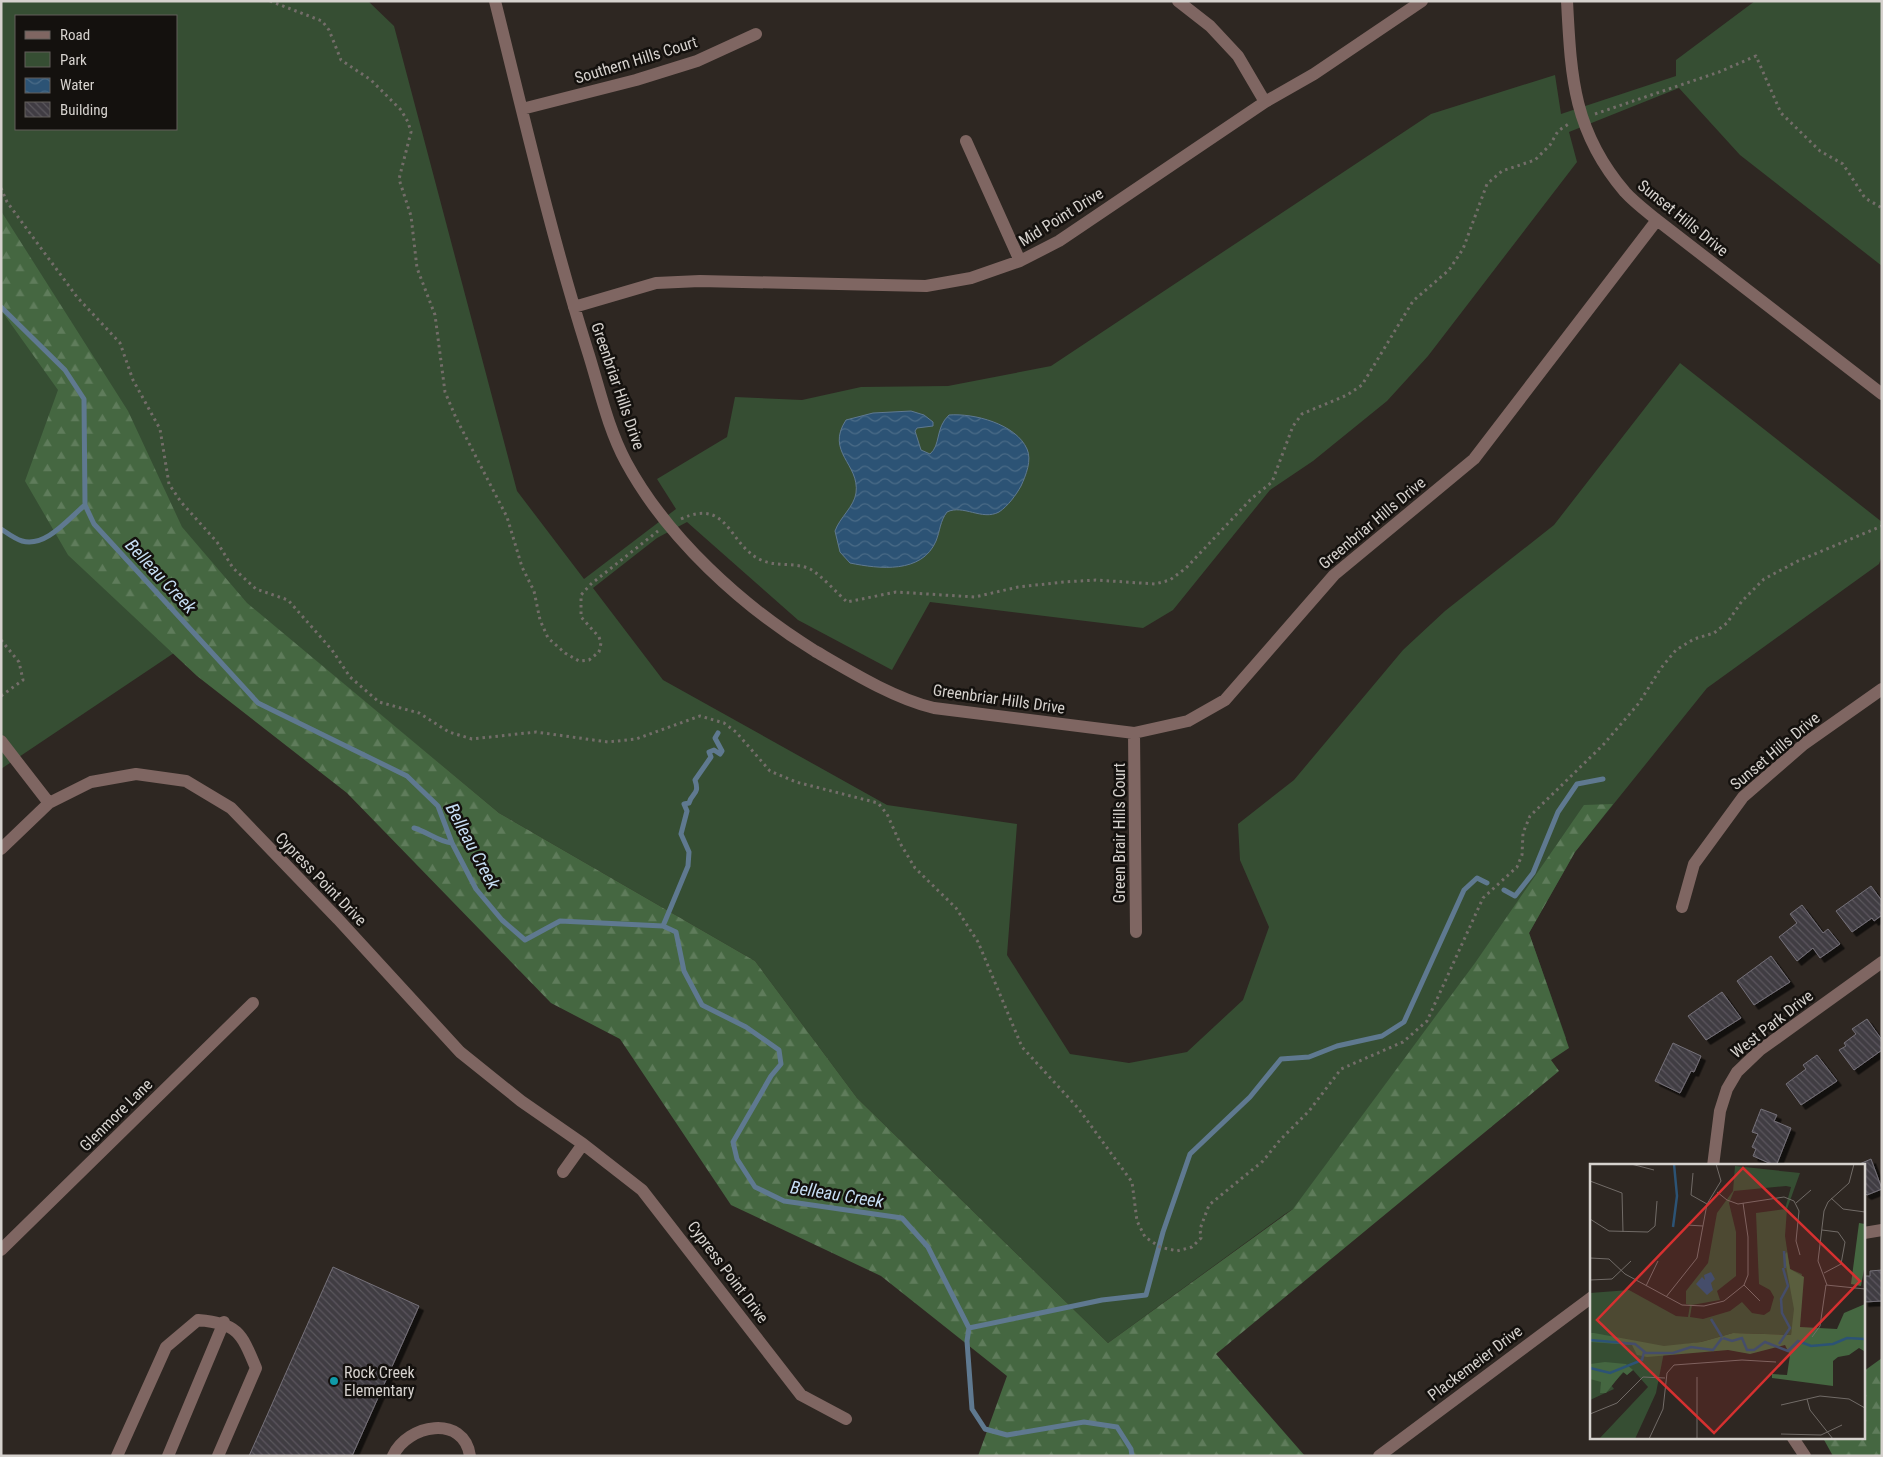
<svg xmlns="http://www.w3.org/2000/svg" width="1883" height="1457" font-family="'Roboto Condensed',sans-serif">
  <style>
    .green { fill: #364e33; fill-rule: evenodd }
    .forest { fill: url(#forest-firs) }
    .water { fill: url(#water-waves); stroke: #5f7990 }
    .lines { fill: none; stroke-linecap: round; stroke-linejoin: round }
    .stream { stroke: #5f7990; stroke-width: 5 }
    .building { fill: url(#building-back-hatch); stroke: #757179; filter: url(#shadow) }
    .path { stroke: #736d69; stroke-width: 3; stroke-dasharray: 2.5 4; stroke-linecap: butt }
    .minor { stroke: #7f6662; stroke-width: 12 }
    .culture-dot { fill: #0f9aa8; stroke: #14110e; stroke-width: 2 }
    .labels { text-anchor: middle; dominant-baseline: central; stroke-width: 5; stroke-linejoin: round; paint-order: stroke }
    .street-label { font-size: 16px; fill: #d6d2ce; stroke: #14110e }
    .poi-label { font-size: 16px; fill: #d6d2ce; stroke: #14110e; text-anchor: start }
    .water-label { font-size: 18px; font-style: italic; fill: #c7def5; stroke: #14110e }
    .inset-river { fill: none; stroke: #2c5375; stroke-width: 2.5 }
    .inset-road { fill: none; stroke: #716b67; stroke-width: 1 }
    .view { fill: #d63030; fill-opacity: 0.15; stroke: #d63030; stroke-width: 2.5 }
    .inset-edge { fill: none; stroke: #d6d2ce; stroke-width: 2.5 }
  </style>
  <defs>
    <pattern id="forest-firs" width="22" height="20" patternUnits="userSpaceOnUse" patternTransform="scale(1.25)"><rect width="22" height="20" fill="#456741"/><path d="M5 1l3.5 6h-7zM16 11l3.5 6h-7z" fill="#5f7c5b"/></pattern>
    <pattern id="water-waves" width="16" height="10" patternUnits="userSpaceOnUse" patternTransform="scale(1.25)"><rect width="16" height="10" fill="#2c5375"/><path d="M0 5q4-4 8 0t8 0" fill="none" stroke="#4a6b87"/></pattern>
    <pattern id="building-back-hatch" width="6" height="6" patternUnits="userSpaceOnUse" patternTransform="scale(1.25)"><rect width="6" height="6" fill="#403c43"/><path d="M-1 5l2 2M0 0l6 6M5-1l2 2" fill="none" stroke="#5b575d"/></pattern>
    <filter id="shadow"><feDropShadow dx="4.5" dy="4.5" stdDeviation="0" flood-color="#0009"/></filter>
  </defs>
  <rect width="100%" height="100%" fill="#2e2722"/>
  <path class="green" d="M 1,1 L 368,1 L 394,26 L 517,491 L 584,579 L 676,509 L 657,479 L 727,437 L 735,397 L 802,400 L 861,387 L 948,386 L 1051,366 L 1431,114 L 1555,75 L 1561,114 L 1676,76 L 1676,60 L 1755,1 L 1882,1 L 1882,266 L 1740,155 L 1679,88 L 1569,132 L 1577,162 L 1428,356 L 1387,401 L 1313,461 L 1270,490 L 1173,610 L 1143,628 L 930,602 L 892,670 L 798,620 L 687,522 L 657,538 L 593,588 L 663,680 L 887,805 L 1017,824 L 1007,955 L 1070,1054 L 1129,1063 L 1187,1052 L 1243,1000 L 1269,927 L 1240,860 L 1238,824 L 1294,780 L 1403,650 L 1445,611 L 1554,525 L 1680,363 L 1882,522 L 1882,556 L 1879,564 L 1707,688 L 1575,852 L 1529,933 L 1566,1038 L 1285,1214 L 1108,1343 L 857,1098 L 755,961 L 499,813 L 247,604 L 1,769 ZM 16,16 L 176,16 L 176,129 L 16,129 Z"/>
  <path class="forest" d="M 1,211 L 128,411 L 182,527 L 247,603 L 499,813 L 755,961 L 857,1098 L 1108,1343 L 1293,1209 L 1475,963 L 1584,805 L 1613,804 L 1575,852 L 1529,933 L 1569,1048 L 1551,1060 L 1559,1071 L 1216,1354 L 1305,1456 L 978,1456 L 1007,1376 L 881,1276 L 731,1205 L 620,1039 L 551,1003 L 347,793 L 197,676 L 68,555 L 25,481 L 58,390 L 1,310 Z
    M 1882,1358 L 1882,1456 L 1833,1456 L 1823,1438 L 1864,1438 L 1864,1371 Z"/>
  <path class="water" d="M 911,411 L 924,415 L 933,422 L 933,426 L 917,428 L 915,431 L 921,450 L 930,454 C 941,445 935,428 949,415 C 974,413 1016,424 1027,449 C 1032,460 1026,475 1021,486 C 1016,495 1008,506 999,512 C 982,521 963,504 947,512 C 940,521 940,531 936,541 C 922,574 879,569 850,563 L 840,552 L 835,531 C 840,517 854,507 856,493 C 860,464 825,452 846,420 L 873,413 Z"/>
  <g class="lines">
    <path class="stream" d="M 1,307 L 65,370 L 84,399 L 85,505 L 94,524 L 258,703 L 407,776 L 438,806 L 452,843 L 476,889 L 502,920 L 525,940 L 560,921 L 663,926 L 676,932 L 684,971 L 702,1005 L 746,1027 L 779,1050 L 781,1064 L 771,1076 L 733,1142 L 737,1159 L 755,1187 L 784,1201 L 902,1218 L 928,1247 L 969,1328 L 967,1341 L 972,1409 L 985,1429 L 1007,1435 L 1084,1422 L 1117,1427 L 1131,1449 L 1132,1456
      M 1,529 C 7,533 15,539 22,541 C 46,548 69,518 85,505
      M 414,828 C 428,832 437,841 452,843
      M 1504,890 L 1515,896 L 1533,873 L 1558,812 L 1577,784 L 1603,779
      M 663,926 L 688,866 L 689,852 L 681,834 L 687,811 L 684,804 L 689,803 C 692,792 700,795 695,780 L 711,757 L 709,752 L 714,750 L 720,754 L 722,751 L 715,738 L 718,733
      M 969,1328 L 1102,1300 L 1146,1295 L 1163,1232 L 1190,1154 L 1250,1097 L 1281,1059 L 1309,1057 L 1337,1046 L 1382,1036 L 1404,1022 L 1464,890 L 1477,878 L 1487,883"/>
  </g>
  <path class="building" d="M 1871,886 L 1882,901 L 1882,915 L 1874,921 L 1872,918 L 1852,932 L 1836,911 Z
    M 1802,905 L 1823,933 L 1828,929 L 1840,944 L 1820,958 L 1813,948 L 1797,961 L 1779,937 L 1797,923 L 1790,914 Z
    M 1771,956 L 1790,982 L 1754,1005 L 1737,981 Z
    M 1722,992 L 1741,1018 L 1706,1040 L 1688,1016 Z
    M 1867,1019 L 1882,1040 L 1882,1050 L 1854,1070 L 1839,1050 L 1846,1046 L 1844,1043 L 1856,1034 L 1852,1029 Z
    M 1673,1043 L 1701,1056 L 1694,1072 L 1691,1071 L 1680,1093 L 1655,1081 Z
    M 1817,1055 L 1837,1081 L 1801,1105 L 1786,1084 L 1806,1069 L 1803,1065 Z
    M 1761,1109 L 1777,1115 L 1774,1121 L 1791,1128 L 1776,1166 L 1753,1156 L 1756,1149 L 1752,1147 L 1758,1134 L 1752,1132 Z
    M 1871,1159 L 1882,1189 L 1867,1195 L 1864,1193 L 1864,1166 L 1855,1166 Z
    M 333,1267 L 419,1306 L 352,1456 L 249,1456 Z
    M 1882,1270 L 1882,1301 L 1864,1302 L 1864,1276 L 1870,1276 L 1870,1271 Z"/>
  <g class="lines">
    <path class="path" d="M 270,1 L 322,21 L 329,30 L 341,60 L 371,80 L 401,110 L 408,122 L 411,132 L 399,179 L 411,216 L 417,268 L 435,315 L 445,392 L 456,418 L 507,517 L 522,567 L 534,591 L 540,620 L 548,638 L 565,653 L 579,661 L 589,660 L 599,652 L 601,643 L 599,637 L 581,617 L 581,595 L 591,584 L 658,531
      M 1595,114 L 1719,72 L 1756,56 L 1781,113 L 1820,151 L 1843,164 L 1865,198 L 1882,208
      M 1,188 L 7,202 L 77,297 L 120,343 L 133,380 L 160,429 L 169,484 L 181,502 L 217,542 L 233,568 L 256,589 L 288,600 L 332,650 L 350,677 L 379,702 L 419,713 L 449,732 L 472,739 L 536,732 L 608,742 L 636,739 L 700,716 L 724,723 L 736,732 L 770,771 L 796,782 L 878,803 L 887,814 L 900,843 L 915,868 L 956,908 L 978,942 L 1022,1047 L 1078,1108 L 1132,1182 L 1137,1221 L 1145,1237 L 1160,1247 L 1177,1251 L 1192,1247 L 1201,1238 L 1200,1229 L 1209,1205 L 1263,1161 L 1280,1140 L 1309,1111 L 1341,1069 L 1403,1042 L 1427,1021 L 1483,898 L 1517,867 L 1522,855 L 1523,833 L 1530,816 L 1603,745 L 1639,703 L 1661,668 L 1676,650 L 1694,639 L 1714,633 L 1727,623 L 1742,601 L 1764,579 L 1798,561 L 1882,526
      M 681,519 C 729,497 728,545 761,560 C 776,567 795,562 810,569 C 821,575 837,593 847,602 L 896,592 L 975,597 L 1018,587 L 1064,582 L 1096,580 L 1155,584 L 1170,580 L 1186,568 L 1251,499 L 1272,482 L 1293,426 L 1302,414 L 1347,395 L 1362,385 L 1413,301 L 1449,270 L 1463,249 L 1487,184 L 1502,171 L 1535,160 L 1550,145 L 1558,131 L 1570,123
      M 1,640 L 19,662 L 23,680 L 1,696"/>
    <path class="minor" d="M 495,1 C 524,117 551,235 587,349 C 599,386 607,427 626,462 C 667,538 742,606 815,651 C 851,672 895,699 934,708 L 1134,733 L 1188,721 L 1225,700 L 1334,575 L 1474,459 L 1657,220
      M 1178,1 L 1210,26 L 1238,56 L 1265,102
      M 1567,1 C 1571,77 1573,131 1625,192 C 1634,202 1646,211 1657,220 L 1882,394
      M 522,109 L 636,80 L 697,61 L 756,34
      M 966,141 L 1020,261
      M 574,307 L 656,283 L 700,281 L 926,286 L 971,278 L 1020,261 L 1059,241 L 1265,102 L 1314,74 L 1422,1
      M 1134,733 L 1136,932
      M 1,741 L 49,803
      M 1,849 L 49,803 L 91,782 L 136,774 L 186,781 L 231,808 L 338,919 L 460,1052 L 521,1101 L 583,1144 L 642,1190 L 801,1395 L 846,1419
      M 1682,907 L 1694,864 L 1743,797 L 1804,744 L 1882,689
      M 1713,1166 L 1720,1111 L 1727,1089 L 1737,1072 L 1760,1050 L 1882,962
      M 563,1172 L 583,1144
      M 1864,1233 L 1882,1230
      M 1,1250 L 253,1003
      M 1793,1438 L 1805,1456
      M 117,1456 L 166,1347 L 198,1320 C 238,1324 241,1332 256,1368 L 218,1456
      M 168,1456 L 224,1322
      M 393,1456 C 407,1424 464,1414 470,1456
      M 1379,1456 L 1592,1297"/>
  </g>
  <circle class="culture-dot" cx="334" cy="1381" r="5"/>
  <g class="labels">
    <g class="street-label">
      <text transform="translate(636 60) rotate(-17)">Southern Hills Court</text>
      <text transform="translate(1061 217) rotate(-32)">Mid Point Drive</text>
      <text transform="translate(1683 218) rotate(39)">Sunset Hills Drive</text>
      <text transform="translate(618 386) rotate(71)">Greenbriar Hills Drive</text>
      <text transform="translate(1372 523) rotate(-40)">Greenbriar Hills Drive</text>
      <text transform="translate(999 699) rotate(8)">Greenbriar Hills Drive</text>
      <text transform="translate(1775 751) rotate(-40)">Sunset Hills Drive</text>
      <text transform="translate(1119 833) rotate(-90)">Green Brair Hills Court</text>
      <text transform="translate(321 879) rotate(46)">Cypress Point Drive</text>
      <text transform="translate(1772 1024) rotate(-38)">West Park Drive</text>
      <text transform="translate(116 1115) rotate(-45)">Glenmore Lane</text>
      <text transform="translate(728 1272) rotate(53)">Cypress Point Drive</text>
      <text transform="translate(1475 1363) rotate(-37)">Plackemeier Drive</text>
    </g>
    <g class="poi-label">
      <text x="344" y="1372">Rock Creek<tspan x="344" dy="18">Elementary</tspan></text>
    </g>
    <g class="water-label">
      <text transform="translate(161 576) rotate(47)">Belleau Creek</text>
      <text transform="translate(473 846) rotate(62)">Belleau Creek</text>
      <text transform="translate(837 1194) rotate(9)">Belleau Creek</text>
    </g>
  </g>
  <g transform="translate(1590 1164)">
    <rect width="275" height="275" fill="#2e2722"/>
    <path d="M 145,2 L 210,9 L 197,45 L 195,72 L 200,105 L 212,110 L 201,171 L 143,169 L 111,178 L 75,183 L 66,229 L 45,275 L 9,275 L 58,223 L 43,206 L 37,211 L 34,208 L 21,221 L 24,225 L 0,236 L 0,129 L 39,126 L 86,152 L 98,153 L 100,141 L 96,140 L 96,127 L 118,99 L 127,49 L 143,27 ZM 196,22 L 201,23 L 195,45 L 166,49 L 169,120 L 180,126 L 184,133 L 180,147 L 174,151 L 162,149 L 152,138 L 140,147 L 113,155 L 100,153 L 102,141 L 130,136 L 127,127 L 146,112 L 146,68 L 139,39 L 144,27 Z" fill="#364e33" fill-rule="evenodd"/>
    <path d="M 269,59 L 275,60 L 275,100 L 271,122 L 261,120 ZM 197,88 L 200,105 L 214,113 L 210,163 L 247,165 L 254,149 L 275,140 L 275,201 L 274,187 L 269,184 L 259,191 L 248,193 L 243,197 L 243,222 L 182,214 L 182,210 L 197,211 L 200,191 L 195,181 L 160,190 L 138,186 L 57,193 L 47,191 L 42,181 L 0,178 L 0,169 L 4,169 L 74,182 L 111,178 L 143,169 L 201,171 L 204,145 L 194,91 ZM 15,198 L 36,200 L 43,206 L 37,211 L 33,208 L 16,229 L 10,229 L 11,218 L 0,215 L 0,200 Z" fill="#456741"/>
    <path d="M 121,108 L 125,115 L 121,119 L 123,126 L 117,131 L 106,120 L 112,113 L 115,116 L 114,111 Z" fill="#2c5375"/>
    <path class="inset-river" d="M 83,63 L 87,32 L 84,0M 194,87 L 195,104M 121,155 L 132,173M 133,174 L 142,177 L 152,174 L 157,186 L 164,186 L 175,178 L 198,187 L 208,177 L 221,182 L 243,180 L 257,174 L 275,175M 0,176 L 45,180 L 56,189 L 83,189 L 101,183 L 123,186 L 132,174M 189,180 L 200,164 L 192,149 L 191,135 L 198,122 L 193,104M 0,204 L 20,209 L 52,196 L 54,188"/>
    <path class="inset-road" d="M 41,0 L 64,6M 103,9 L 101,31 L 117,40M 0,17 L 32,29 L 33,68M 127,28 L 137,36 L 148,40 L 194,33 L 204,37 L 209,47 L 206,77 L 210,91M 241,34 L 253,45 L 275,48M 206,39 L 221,26M 0,55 L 19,67 L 58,68 L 65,62 L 67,37M 97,61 L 113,62M 232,66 L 248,68 L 255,78 L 251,100 L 234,109M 0,94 L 19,95 L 35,110 L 92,141 L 114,142 L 134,137 L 154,121 L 158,111 L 158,73 L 153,39M 0,116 L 22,115 L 41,97M 154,121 L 170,137M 237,121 L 228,97 L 234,47 L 238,38 L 259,19 L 264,0M 56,122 L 68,97M 76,133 L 107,94 L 117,40 L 131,17 L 126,0M 222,173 L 230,162 L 236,121 L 275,125M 217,235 L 220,246 L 243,275M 191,241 L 230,232 L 259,235 L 275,244M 0,250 L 27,239 L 53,213 L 75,214M 191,270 L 231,271 L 252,261M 59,275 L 73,245 L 77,209 L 84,201 L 152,196 L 186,198M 107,275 L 107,213"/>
    <path class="view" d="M 153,4 L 270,117 L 124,269 L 7,156 Z"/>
    <rect width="275" height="275" class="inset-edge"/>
  </g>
  <rect width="1883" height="1457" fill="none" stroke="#d6d2ce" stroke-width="5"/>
  <rect x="15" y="15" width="162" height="115" fill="#14110e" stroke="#625e5b"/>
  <rect x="25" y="31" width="25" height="8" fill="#7f6662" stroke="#625e5b"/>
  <text x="60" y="40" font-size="15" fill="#d6d2ce">Road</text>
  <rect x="25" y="52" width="25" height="15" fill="#364e33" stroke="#625e5b"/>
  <text x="60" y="65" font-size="15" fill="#d6d2ce">Park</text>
  <rect x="25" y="78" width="25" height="15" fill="url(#water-waves)" stroke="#625e5b"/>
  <text x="60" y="90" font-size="15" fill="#d6d2ce">Water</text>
  <rect x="25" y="102" width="25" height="15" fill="url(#building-back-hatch)" stroke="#625e5b"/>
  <text x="60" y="115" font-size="15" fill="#d6d2ce">Building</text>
</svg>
